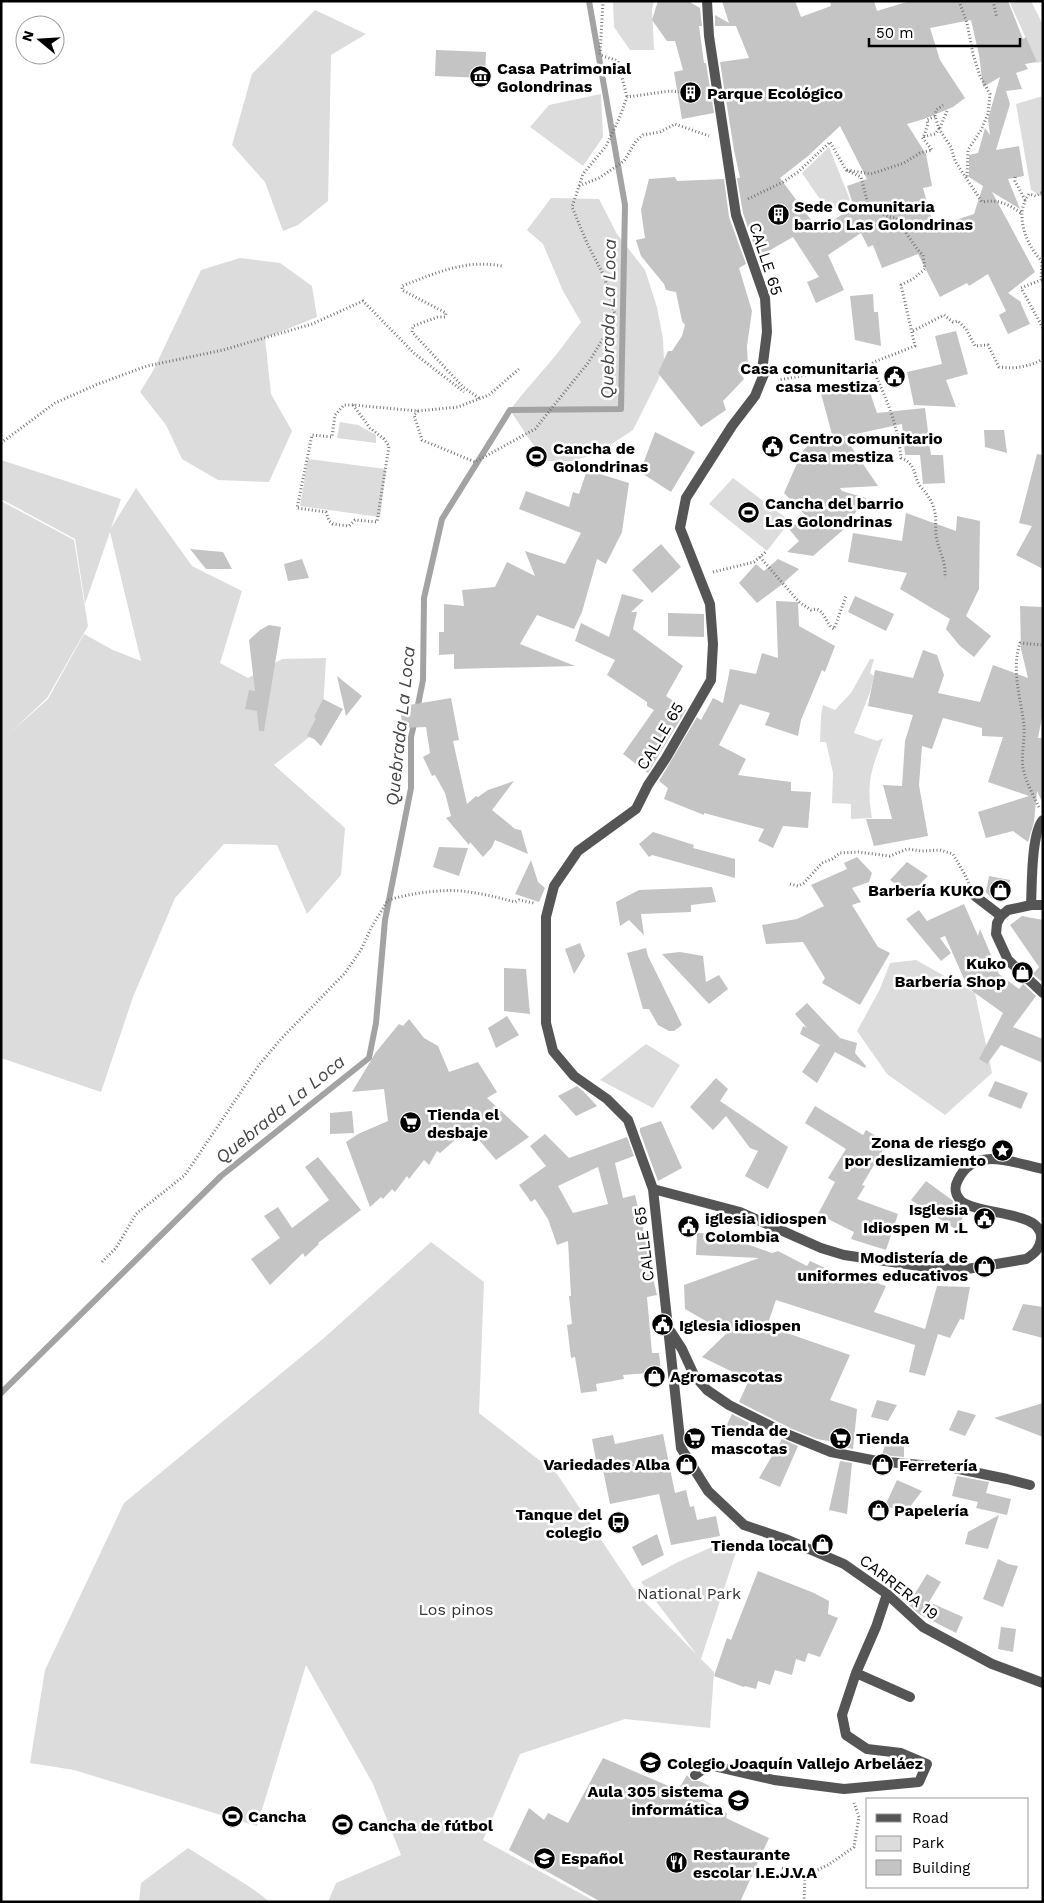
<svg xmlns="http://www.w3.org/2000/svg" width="1044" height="1903" font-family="'Work Sans',sans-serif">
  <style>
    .green { fill: #dcdcdc }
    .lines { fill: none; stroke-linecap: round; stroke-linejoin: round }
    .stream { stroke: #a3a3a3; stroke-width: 6 }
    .building { fill: #c4c4c4; fill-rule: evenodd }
    .path { stroke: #777; stroke-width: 3; stroke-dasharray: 1 2.5; stroke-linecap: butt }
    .service { stroke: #555; stroke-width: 10 }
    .minor { stroke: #555; stroke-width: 10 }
    .labels { text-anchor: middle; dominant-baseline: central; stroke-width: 5; stroke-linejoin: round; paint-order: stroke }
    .poi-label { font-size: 16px; font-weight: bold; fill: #000; stroke: #fff; text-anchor: start }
    .street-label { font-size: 16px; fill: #000; stroke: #fff }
    .park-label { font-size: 16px; fill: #333; stroke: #fff }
    .water-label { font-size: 18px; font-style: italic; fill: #444; stroke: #fff }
  </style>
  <rect width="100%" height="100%" fill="#fff"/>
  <path class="green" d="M 613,1 L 654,1 L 652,9 L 654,50 L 630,50 L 614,27 Z
    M 1019,1 L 1031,1 L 1043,25 L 1043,61 L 1037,63 L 1010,3 Z
    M 315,10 L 366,34 L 331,55 L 328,201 L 298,225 L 283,231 L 265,182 L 232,145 L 252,74 Z
    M 601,94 L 603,137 L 583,166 L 530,127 L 549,105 Z
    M 1043,96 L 1043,197 L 1031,190 L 1016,104 Z
    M 829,147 L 850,200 L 828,211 L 802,173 Z
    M 551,198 L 599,199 L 617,234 L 645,270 L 657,307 L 663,339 L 664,360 L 659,378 L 633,430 L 601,451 L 574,461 L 544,461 L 510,410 L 521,396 L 556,355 L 581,322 L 563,291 L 543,244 L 527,230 Z
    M 240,258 L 280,263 L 312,286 L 317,317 L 265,338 L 271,394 L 292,431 L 269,482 L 218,480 L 182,459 L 166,425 L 140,392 L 153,371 L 201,270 Z
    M 340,422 L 358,425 L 376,435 L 376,443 L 337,438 Z
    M 308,459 L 386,469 L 380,517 L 300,506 Z
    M 1,460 L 121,499 L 111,528 L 136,488 L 192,566 L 242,591 L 220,663 L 248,678 L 282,659 L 326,658 L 322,727 L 274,765 L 345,828 L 341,875 L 307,914 L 277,845 L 224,844 L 175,898 L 133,997 L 101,1092 L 1,1058 L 1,501 L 74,540 L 88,626 L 47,698 L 10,733 L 48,699 L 84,634 L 113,650 L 141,661 L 110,532 L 85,604 L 75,539 L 1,499 Z
    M 733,478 L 790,521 L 767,551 L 709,504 Z
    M 870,659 L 874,659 L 870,673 L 874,676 L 870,692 L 854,733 L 877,741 L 883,738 C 871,771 866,782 872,818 L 851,819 L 851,804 L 832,803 L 833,773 L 826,742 L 820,742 L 821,716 L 823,705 L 835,710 L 851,693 Z
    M 916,960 L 975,993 L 992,1073 L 945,1115 L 887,1074 L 857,1031 L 880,989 L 890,963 Z
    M 646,1044 L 680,1065 L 653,1108 L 600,1080 Z
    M 431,1242 L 484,1282 L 479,1413 L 557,1474 L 638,1595 L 697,1655 L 641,1582 L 678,1562 L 728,1540 L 739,1543 L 701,1659 L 714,1672 L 710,1728 L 625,1719 L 520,1754 L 483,1840 L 596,1902 L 328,1902 L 336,1883 L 401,1855 L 373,1784 L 306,1665 L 257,1826 L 74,1770 L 30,1763 L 45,1670 L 124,1503 L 324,1338 Z
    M 188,1848 L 253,1889 L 270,1902 L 139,1902 L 141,1883 Z"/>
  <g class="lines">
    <path class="stream" d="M 417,710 L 423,680 L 424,598 L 442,519 L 510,410 L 621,409 L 625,205 L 589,1
      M 1,1393 L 221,1176 L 369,1058 L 376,1023 L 385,920 L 411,788 L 411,737 L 415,720"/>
  </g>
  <path class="building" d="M 658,1 L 688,1 L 700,8 L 702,26 L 699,26 L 704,63 L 706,63 L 714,113 L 682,119 L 674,72 L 683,70 L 675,41 L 667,41 L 652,20 Z
    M 722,1 L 795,1 L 801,17 L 831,6 L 830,1 L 874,1 L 877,11 L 910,1 L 1008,1 L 1023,39 L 1026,37 L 1037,62 L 1025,64 L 1028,69 L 1016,73 L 1022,89 L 1006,91 L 1010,104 L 996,150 L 1019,146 L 1024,176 L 1008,179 L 1020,209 L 992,192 L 1035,272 L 1008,293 L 1021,302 L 1021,304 L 1030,324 L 1008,334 L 999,315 L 1006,311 L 988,274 L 969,286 L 967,283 L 940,297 L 918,254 L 882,268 L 873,245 L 868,247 L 861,233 L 828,255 L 844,290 L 816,303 L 807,282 L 819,277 L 793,237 L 758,257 L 743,213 L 737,178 L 740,178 L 734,150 L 720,62 L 749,58 L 736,26 L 715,26 L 715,15 L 729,23 ZM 971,20 L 979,55 L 983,87 L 1000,77 L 988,119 L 990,135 L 985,128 L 978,153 L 969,155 L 969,177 L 983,186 L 974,214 L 934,227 L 923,188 L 932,186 L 926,154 L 907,124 L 924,119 L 953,107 L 965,98 L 940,60 L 930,28 ZM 840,126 L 867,179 L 847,186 L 854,207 L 827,224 L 825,221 L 817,228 L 780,178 L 808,156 Z
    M 436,50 L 486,52 L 485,78 L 435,76 Z
    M 675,177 L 677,181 L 724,179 L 729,217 L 746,264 L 739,268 L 752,311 L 747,346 L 748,367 L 738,370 L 744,379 L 723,401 L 726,410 L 701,427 L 658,373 L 668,351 L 672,351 L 682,336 L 685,325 L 682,321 L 676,292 L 666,290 L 664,284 L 641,256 L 636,240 L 645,238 L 641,210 L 649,179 Z
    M 873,294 L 874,312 L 878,312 L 881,346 L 855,340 L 850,296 Z
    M 956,331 L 968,374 L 946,380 L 956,407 L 914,405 L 907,372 L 942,364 L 935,336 Z
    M 866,381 L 877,413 L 925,408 L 931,455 L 905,455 L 902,424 L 842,437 L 844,436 L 878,486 L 840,488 L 842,491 L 866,498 L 843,530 L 813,556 L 787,552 L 799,541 L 789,529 L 806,516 L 784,493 L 802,452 L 811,442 L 833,438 L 820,390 Z
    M 984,430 L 1004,430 L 1007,453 L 985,447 Z
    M 655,432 L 695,452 L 671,492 L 640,472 Z
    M 1037,454 L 1043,455 L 1043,569 L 1016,555 L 1032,526 L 1019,523 Z
    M 920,455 L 943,455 L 945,483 L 923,484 Z
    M 587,470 L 629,483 L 622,532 L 606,564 L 597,559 L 582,612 L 574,629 L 537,615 L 520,644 L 575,666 L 454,669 L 454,654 L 439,655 L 439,632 L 444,632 L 444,604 L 464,606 L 462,590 L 495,587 L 507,562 L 535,576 L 525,551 L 565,564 L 581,533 L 519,509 L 526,491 L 569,507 L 573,492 L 579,494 Z
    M 906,513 L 956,531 L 957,516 L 980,521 L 979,589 L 966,616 L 991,636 L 974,657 L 960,646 L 946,629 L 950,619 L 900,589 L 907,573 L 848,562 L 853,533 L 902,541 Z
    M 661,544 L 681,567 L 652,593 L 632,570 Z
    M 190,549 L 223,552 L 232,569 L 206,569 Z
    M 302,559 L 309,578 L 288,581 L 284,564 Z
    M 778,559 L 799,569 L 780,586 L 757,603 L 739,583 L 756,564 L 764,571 Z
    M 622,594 L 644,600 L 631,612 L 637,612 L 633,629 L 683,666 L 666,696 L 686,710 L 648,773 L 623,754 L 654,710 L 647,706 L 647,702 L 607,675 L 615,660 L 575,641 L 581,623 L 609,637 Z
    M 855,596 L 894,614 L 886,631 L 848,612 Z
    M 776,601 L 798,602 L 799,626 L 835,646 L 825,672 L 822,670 L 801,720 L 798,736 L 765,725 L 770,713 L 740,704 L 719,745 L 746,759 L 738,775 L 791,782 L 791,791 L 811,792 L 808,828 L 783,826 L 773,848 L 758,841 L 764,829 L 704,813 L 704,815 L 664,799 L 668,788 L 659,781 L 697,717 L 701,720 L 713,698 L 723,703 L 730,669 L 756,674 L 762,653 L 778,658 Z
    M 1020,606 L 1043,607 L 1043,712 L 1038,738 L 1043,738 L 1043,804 L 1037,791 L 1034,822 L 1028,842 L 1013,831 L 986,838 L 978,812 L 1029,796 L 988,782 L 1003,737 L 982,736 L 982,728 L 943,718 L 932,749 L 922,746 L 919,785 L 928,836 L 874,846 L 866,819 L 892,819 L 883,785 L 902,786 L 905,741 L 913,715 L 868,706 L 875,670 L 913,678 L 923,650 L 937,655 L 944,675 L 938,693 L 980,702 L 993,665 L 1028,678 L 1021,649 Z
    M 668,613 L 704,614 L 704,637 L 668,636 Z
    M 269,625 L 281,627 L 264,731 L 259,731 L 257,711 L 245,709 L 249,690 L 255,691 L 249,640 L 260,630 Z
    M 337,676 L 362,696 L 346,716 Z
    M 451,698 L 459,740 L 453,741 L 467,804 L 476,796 L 478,797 L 488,790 L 514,781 L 492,810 L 515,829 L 521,830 L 528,854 L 495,840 L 492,847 L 483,857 L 470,842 L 469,845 L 446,818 L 451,816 L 445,793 L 435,775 L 432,776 L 423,757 L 430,753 L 426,727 L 402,728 L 401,713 L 410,712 L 409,705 Z
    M 323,699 L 343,709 L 321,746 L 314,739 L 307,736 L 316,718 L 314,717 Z
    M 653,832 L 694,845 L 693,848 L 735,859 L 735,878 L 652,855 L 649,857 L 639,844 Z
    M 439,847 L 468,848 L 459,876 L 433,867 Z
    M 857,857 L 872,873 L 869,882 L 852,888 L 861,902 L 852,905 L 878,947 L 890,953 L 860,1005 L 822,983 L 825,978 L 803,942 L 766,944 L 762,925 L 797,919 L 824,906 L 811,885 L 847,869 L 844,863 Z
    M 531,860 L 538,882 L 545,888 L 539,902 L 515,894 Z
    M 907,862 L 928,876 L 910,894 L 890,880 Z
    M 989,876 L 1010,880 L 1006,900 L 991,898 L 986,892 Z
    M 712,887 L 716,902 L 691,905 L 691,912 L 641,914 L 644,935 L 629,920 L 620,926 L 616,902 L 639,890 Z
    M 964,904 L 978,936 L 980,929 L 999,974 L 1019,989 L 1023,984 L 1036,996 L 1013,1027 L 1043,1039 L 1043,1063 L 1001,1045 L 987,1064 L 979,1059 L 1003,1013 L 968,988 L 945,936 L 940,938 L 951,953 L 941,961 L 906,919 L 919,910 L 927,921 Z
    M 1022,916 L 1043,920 L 1043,983 L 1033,974 L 1039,967 L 1010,925 Z
    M 580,943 L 585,956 L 574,974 L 565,949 Z
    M 646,948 L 648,956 L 682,1025 L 674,1031 L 669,1031 L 658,1025 L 649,1009 L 643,1009 L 627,953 Z
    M 680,952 L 703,956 L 706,982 L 719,975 L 728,989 L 709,1004 L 662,954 Z
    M 504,968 L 526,969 L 530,1014 L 504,1011 Z
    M 807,1003 L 840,1038 L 857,1043 L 855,1053 L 866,1066 L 865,1068 L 835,1052 L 817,1083 L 802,1072 L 820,1045 L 800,1034 L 803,1026 L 807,1028 L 795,1014 Z
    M 507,1016 L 519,1035 L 496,1048 L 488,1028 Z
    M 409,1019 L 424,1038 L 438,1046 L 449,1072 L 478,1062 L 497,1092 L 487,1098 L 529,1137 L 496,1160 L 469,1128 L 440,1153 L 437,1151 L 429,1165 L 424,1160 L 409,1179 L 407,1176 L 395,1192 L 392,1189 L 383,1199 L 381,1197 L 370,1207 L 346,1142 L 358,1134 L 388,1121 L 384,1089 L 352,1092 L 376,1052 L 399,1024 L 403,1026 Z
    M 716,1078 L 728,1089 L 720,1101 L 788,1147 L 768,1189 L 745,1176 L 758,1151 L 750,1148 L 726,1116 L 713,1130 L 690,1107 Z
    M 995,1081 L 1028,1093 L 1021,1109 L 988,1096 Z
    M 577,1086 L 584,1092 L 597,1106 L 576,1116 L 558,1096 Z
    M 815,1106 L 863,1135 L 866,1130 L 887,1143 L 862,1185 L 865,1186 L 857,1199 L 898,1214 L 886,1250 L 851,1239 L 854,1232 L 818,1214 L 835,1182 L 828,1178 L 846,1149 L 805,1123 Z
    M 352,1111 L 354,1133 L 330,1134 L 330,1113 Z
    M 661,1121 L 682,1168 L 658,1181 L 640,1132 L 640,1128 Z
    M 545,1134 L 569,1158 L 627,1137 L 634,1156 L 615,1163 L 623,1198 L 635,1195 L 641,1220 L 648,1249 L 646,1249 L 657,1295 L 647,1297 L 652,1353 L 659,1353 L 661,1372 L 623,1375 L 624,1379 L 596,1384 L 597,1391 L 581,1393 L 575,1357 L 571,1358 L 567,1325 L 572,1324 L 569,1296 L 571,1296 L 568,1241 L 557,1245 L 548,1219 L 535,1199 L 531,1202 L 519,1185 L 546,1166 L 530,1146 ZM 598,1167 L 608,1204 L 573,1213 L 558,1186 Z
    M 318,1157 L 361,1210 L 318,1243 L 319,1244 L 305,1257 L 303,1253 L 270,1285 L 251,1259 L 280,1238 L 264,1216 L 278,1207 L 292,1228 L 329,1200 L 305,1167 Z
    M 926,1181 L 952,1200 L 957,1207 L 967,1212 L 955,1229 L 911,1200 Z
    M 697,1233 L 719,1234 L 772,1253 L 778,1251 L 807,1266 L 810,1261 L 843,1276 L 844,1272 L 886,1286 L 874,1312 L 925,1329 L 937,1286 L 970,1287 L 964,1320 L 960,1319 L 950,1338 L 938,1334 L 925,1376 L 909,1372 L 915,1345 L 776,1300 L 767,1326 L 850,1355 L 830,1400 L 857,1409 L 853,1449 L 843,1447 L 844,1444 L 817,1439 L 792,1429 L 739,1402 L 749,1380 L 702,1357 L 727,1333 L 685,1309 L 684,1285 L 759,1258 L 696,1255 Z
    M 1023,1304 L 1043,1307 L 1043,1338 L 1012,1330 Z
    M 877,1400 L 897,1405 L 888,1421 L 871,1417 Z
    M 1043,1403 L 1043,1437 L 994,1418 Z
    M 958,1410 L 976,1415 L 965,1436 L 949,1430 Z
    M 732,1414 L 749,1423 L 741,1439 L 724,1431 Z
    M 663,1434 L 675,1493 L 686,1490 L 690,1507 L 694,1506 L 697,1520 L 716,1516 L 720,1536 L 671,1545 L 659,1494 L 610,1504 L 602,1465 L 597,1466 L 592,1439 L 613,1435 L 615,1444 Z
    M 887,1438 L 904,1441 L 904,1457 L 882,1455 Z
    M 782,1439 L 798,1446 L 780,1487 L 759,1478 Z
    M 840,1461 L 852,1463 L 847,1514 L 829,1510 Z
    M 957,1476 L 989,1482 L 986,1493 L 1011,1499 L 1007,1515 L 976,1508 L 978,1502 L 952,1496 Z
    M 897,1480 L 922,1491 L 906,1512 L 885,1506 Z
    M 999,1515 L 988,1549 L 965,1544 L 968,1532 Z
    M 657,1534 L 664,1555 L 642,1566 L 632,1547 Z
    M 998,1559 L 1008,1564 L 1018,1566 L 1003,1607 L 983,1599 Z
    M 758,1571 L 814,1593 L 829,1601 L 828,1614 L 838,1618 L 820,1657 L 808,1653 L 805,1662 L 796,1659 L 792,1675 L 775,1670 L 770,1685 L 758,1681 L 756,1689 L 745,1686 L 744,1687 L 714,1676 L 727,1638 L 731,1640 Z
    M 927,1574 L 941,1582 L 929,1602 L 963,1617 L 956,1633 L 919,1614 L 891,1588 L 892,1585 L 914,1595 Z
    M 1001,1627 L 1016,1629 L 1013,1652 L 998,1649 Z
    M 603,1758 L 678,1790 L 687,1775 L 692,1781 L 699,1781 L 710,1786 L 704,1800 L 727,1813 L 726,1818 L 769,1838 L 740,1902 L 601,1902 L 509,1850 L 529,1808 L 544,1820 L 548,1813 L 568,1823 Z"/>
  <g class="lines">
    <path class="path" d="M 603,1 L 600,55 L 618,61 L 627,97
      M 959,1 L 967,23 L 973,54 L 980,76 L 990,94 L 988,114 L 981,130 L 968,150 L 967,178
      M 993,1 L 997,18
      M 935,116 L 936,110 L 943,105
      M 940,128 L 947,111
      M 924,136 L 928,124 L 927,120 L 935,116 L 939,129
      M 847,170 L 871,174 L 904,163 L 920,153 L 932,150 L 922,137 L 935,134 L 939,129 L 951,147 L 955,161 L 982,202 C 998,199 1008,204 1021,213
      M 1015,177 L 1015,181 L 1025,200 L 1029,194 L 1036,196 L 1041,193 L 1043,194
      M 579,186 L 599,178 L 624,161 L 636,141 L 643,135 L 660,132 L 675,124 L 709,136
      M 748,199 L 783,182 L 798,172 L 830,142 L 846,170 L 861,177 L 868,204 L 886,216 L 896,218 C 902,226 917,251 923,255 L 925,269 L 913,279 L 901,285 L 915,346 L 874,362 L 865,369 L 819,373 L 778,380
      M 1025,200 C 1024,205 1021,211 1022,216 C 1022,232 1031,251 1043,262
      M 1042,262 L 1041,280 L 1021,288 L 1043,328
      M 913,331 L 944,315 L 953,322 L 958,321 L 966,329 L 975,346 L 988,345 L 999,367 C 1015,369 1029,367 1043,359
      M 871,365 C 885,396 898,424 901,458 C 917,464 913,476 920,486 C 926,493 932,500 934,509 C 937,518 935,527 936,536 C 939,552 946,560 945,578
      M 479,398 L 463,387 L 412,332 L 413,326 L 438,317 L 445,317 L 446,313 L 402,290 L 402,286 C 436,273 466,259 502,266
      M 353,405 L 370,428 L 384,439 L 389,446 L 377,522 L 355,520 L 349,526 L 333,524 L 329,521 L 326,512 L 297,508 L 312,435 L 332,437 L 335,415 L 344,405 L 353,405 L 418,411 L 458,407 L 489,395 L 519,369
      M 418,411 L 414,415 L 422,440 L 475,462 L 535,429 L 588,363 L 616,318 L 604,276 L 587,243 L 572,207 L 583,174 L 606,146 L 619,119 L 627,97 L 670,91 L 703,94
      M 1,443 L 55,403 L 98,384 L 147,366 L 223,350 L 312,324 L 363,301 L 415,354 L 464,392
      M 760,557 L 799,602 L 811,610 L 817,609 C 826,614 826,624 834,629 L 846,596
      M 713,572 L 754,562 L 767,551
      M 1039,807 C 1033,795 1026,782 1023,768 C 1021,755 1025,740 1024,726 C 1021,698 1011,671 1020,643 L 1043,645
      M 790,884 L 798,886 L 804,883 L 822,863 L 832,859 L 840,853 L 858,852 L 890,856 L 907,849 L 922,851 L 940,850 L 953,854 L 965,875 L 969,884
      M 102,1262 L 116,1248 L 136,1214 L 185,1175 L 259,1065 L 281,1039 L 345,973 L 361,950 L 371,928 L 388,900 C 411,893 446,888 469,892 C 485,894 500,898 515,902 L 519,900 L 534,903
      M 782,1868 L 805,1876 L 828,1865 L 854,1847 L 859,1817 L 854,1803
      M 804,1902 L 805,1876"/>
    <path class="service" d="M 975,896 L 1001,916
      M 856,1673 L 910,1697
      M 695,1775 L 709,1765 L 774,1780 L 844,1789 L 919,1782 L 927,1764 L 901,1753 L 867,1749 L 846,1735 L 842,1715 L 856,1673 L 876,1627 L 887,1594"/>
    <path class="minor" d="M 707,1 L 709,36 L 736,215 L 765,298 L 767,332 L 762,371 L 764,374 L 755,396 L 732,426 L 686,498 L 680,528 L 710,604 L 713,644 L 711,680 L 666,758 L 648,785 L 636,809 L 578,851 L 554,886 L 546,917 L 546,1023 L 553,1051 L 574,1076 L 607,1099 L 628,1120 L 653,1189 L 681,1448 L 708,1491 L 744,1525 L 788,1540 L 844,1564 L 887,1594 L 923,1627 L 992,1664 L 1043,1683
      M 1031,905 C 1032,887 1031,833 1043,820
      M 1043,905 L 1031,905 L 1008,910 L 1001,916 L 997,923 L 996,934 L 1008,960 L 1043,993
      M 653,1189 L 740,1212 L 821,1248 L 844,1255 L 933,1268 L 967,1269 L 1026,1259 C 1034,1254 1040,1249 1041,1239 C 1044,1210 979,1216 961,1201 C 955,1195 954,1187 958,1180 C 974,1145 1014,1163 1043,1169
      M 671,1332 L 682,1349 L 694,1375 L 707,1390 L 729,1405 L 789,1435 L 831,1452 L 877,1461 L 954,1468 L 1007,1479 L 1030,1485"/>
  </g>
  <defs>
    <symbol id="museum-disc" viewBox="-11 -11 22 22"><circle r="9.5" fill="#000" stroke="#fff"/><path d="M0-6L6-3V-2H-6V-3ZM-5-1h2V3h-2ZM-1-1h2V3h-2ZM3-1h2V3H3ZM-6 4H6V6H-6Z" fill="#fff"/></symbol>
    <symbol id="building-disc" viewBox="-11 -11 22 22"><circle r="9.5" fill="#000" stroke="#fff"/><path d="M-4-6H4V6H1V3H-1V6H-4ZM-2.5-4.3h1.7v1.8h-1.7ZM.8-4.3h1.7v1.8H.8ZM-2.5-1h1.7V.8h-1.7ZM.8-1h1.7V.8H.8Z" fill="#fff"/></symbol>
    <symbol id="civic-disc" viewBox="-11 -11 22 22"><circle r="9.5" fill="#000" stroke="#fff"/><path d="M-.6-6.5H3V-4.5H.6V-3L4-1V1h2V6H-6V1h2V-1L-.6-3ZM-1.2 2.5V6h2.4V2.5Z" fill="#fff"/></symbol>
    <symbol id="stadium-disc" viewBox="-11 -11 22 22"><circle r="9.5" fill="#000" stroke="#fff"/><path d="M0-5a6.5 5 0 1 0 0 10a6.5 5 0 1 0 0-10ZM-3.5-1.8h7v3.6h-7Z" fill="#fff"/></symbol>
    <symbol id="shop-disc" viewBox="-11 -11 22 22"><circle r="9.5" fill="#000" stroke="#fff"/><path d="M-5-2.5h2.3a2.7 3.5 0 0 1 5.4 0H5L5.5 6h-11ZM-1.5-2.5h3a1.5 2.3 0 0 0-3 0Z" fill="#fff"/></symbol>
    <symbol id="supermarket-disc" viewBox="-11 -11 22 22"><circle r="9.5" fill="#000" stroke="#fff"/><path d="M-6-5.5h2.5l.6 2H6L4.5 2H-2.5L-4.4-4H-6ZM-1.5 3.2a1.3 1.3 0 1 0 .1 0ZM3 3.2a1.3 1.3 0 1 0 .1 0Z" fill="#fff"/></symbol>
    <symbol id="sight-disc" viewBox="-11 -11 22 22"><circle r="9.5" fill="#000" stroke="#fff"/><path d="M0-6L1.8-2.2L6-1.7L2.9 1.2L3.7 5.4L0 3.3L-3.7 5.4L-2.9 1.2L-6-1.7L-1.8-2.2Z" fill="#fff"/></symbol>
    <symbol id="bus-disc" viewBox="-11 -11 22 22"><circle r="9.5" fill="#000" stroke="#fff"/><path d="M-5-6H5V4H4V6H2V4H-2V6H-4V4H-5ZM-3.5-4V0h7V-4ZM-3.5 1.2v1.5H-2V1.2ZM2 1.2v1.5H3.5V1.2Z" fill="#fff"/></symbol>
    <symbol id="school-disc" viewBox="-11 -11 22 22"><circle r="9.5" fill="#000" stroke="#fff"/><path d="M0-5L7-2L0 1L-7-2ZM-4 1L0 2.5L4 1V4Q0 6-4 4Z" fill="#fff"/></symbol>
    <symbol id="university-disc" viewBox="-11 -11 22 22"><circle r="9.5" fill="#000" stroke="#fff"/><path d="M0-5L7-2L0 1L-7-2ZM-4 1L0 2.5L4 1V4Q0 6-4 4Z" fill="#fff"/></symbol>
    <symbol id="restaurant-disc" viewBox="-11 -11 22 22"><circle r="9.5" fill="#000" stroke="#fff"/><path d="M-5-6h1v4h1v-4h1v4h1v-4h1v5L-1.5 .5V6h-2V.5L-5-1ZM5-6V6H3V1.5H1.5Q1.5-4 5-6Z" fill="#fff"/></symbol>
  </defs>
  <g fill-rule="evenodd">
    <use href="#museum-disc" x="468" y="64" width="25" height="25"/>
    <use href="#building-disc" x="678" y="80" width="25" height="25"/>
    <use href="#building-disc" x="766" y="202" width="25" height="25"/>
    <use href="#civic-disc" x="882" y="364" width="25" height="25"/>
    <use href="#civic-disc" x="760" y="434" width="25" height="25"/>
    <use href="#stadium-disc" x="524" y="444" width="25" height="25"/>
    <use href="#stadium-disc" x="736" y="500" width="25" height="25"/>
    <use href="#shop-disc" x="988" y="878" width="25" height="25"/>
    <use href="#shop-disc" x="1010" y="960" width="25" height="25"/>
    <use href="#supermarket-disc" x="398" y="1110" width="25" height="25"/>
    <use href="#sight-disc" x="990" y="1138" width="25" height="25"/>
    <use href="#civic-disc" x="972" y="1206" width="25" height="25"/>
    <use href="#civic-disc" x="676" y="1214" width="25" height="25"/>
    <use href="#shop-disc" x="972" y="1254" width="25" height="25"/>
    <use href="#civic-disc" x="650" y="1312" width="25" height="25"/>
    <use href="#shop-disc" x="642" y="1364" width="25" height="25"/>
    <use href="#supermarket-disc" x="828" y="1426" width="25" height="25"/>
    <use href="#supermarket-disc" x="682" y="1426" width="25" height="25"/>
    <use href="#shop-disc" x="674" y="1452" width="25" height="25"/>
    <use href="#shop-disc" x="870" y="1452" width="25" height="25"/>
    <use href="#shop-disc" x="866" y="1498" width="25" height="25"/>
    <use href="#bus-disc" x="606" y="1510" width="25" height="25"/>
    <use href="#shop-disc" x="810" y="1532" width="25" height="25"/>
    <use href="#school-disc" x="638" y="1750" width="25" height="25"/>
    <use href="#university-disc" x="726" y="1788" width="25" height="25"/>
    <use href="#stadium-disc" x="220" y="1804" width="25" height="25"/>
    <use href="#stadium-disc" x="330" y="1812" width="25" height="25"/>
    <use href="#university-disc" x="532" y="1846" width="25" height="25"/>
    <use href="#restaurant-disc" x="664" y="1850" width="25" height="25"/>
  </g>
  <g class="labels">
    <g class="poi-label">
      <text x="497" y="68">Casa Patrimonial<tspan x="497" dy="18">Golondrinas</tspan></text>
      <text x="707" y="93">Parque Ecológico</text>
      <text x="794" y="206">Sede Comunitaria<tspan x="794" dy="18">barrio Las Golondrinas</tspan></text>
      <text x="878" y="368" text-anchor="end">Casa comunitaria<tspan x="878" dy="18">casa mestiza</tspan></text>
      <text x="789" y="438">Centro comunitario<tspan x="789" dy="18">Casa mestiza</tspan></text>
      <text x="553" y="448">Cancha de<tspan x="553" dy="18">Golondrinas</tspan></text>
      <text x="765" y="503">Cancha del barrio<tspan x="765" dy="18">Las Golondrinas</tspan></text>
      <text x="984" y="890" text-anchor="end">Barbería KUKO</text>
      <text x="1006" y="963" text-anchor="end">Kuko<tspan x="1006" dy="18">Barbería Shop</tspan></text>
      <text x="427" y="1114">Tienda el<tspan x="427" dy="18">desbaje</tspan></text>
      <text x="986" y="1142" text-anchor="end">Zona de riesgo<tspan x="986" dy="18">por deslizamiento</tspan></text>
      <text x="968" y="1209" text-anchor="end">Isglesia<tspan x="968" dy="18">Idiospen M .L</tspan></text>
      <text x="705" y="1218">iglesia idiospen<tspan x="705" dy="18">Colombia</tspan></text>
      <text x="968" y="1257" text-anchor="end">Modistería de<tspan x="968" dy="18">uniformes educativos</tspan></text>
      <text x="679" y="1325">Iglesia idiospen</text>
      <text x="670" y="1376">Agromascotas</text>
      <text x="711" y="1430">Tienda de<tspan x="711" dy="18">mascotas</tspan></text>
      <text x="856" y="1438">Tienda</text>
      <text x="670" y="1464" text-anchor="end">Variedades Alba</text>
      <text x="899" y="1465">Ferretería</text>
      <text x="894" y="1510">Papelería</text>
      <text x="602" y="1514" text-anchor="end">Tanque del<tspan x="602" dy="18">colegio</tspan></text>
      <text x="807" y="1545" text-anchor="end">Tienda local</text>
      <text x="667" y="1763">Colegio Joaquín Vallejo Arbeláez</text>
      <text x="723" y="1791" text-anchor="end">Aula 305 sistema<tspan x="723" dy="18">informática</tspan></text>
      <text x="248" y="1816">Cancha</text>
      <text x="358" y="1825">Cancha de fútbol</text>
      <text x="693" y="1854">Restaurante<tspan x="693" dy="18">escolar I.E.J.V.A</tspan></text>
      <text x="561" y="1858">Español</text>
    </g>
    <g class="street-label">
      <text transform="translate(766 259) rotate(72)">CALLE 65</text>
      <text transform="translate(660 736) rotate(-59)">CALLE 65</text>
      <text transform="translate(644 1244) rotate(-97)">CALLE 65</text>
      <text transform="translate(899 1587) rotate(38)">CARRERA 19</text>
    </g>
    <g class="park-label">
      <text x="689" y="1593">National Park</text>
      <text x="456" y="1609">Los pinos</text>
    </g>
    <g class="water-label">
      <text transform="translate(608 319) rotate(-89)">Quebrada La Loca</text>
      <text transform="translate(400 726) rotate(-84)">Quebrada La Loca</text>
      <text transform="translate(280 1109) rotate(-39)">Quebrada La Loca</text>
    </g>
  </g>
  <rect width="1044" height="1903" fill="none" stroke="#000000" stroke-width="5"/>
  <rect x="866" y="1798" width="162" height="90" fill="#ffffff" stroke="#999999"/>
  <rect x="876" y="1814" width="25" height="8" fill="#555555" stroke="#999999"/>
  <text x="912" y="1823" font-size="15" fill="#000000">Road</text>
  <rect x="876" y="1836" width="25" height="15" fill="#dcdcdc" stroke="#999999"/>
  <text x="912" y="1848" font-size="15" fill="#000000">Park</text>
  <rect x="876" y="1860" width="25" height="15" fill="#c4c4c4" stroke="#999999"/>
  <text x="912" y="1873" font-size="15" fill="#000000">Building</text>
  <g transform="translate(40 40) rotate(288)"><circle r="24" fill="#ffffff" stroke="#999999"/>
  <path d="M0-4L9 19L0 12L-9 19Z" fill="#000000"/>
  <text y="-8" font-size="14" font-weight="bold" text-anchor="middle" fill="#000000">N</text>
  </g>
  <path d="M869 38v8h151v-8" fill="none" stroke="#000000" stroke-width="2.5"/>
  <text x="876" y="38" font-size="15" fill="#000000" stroke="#ffffff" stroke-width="4" paint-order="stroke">50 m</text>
</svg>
